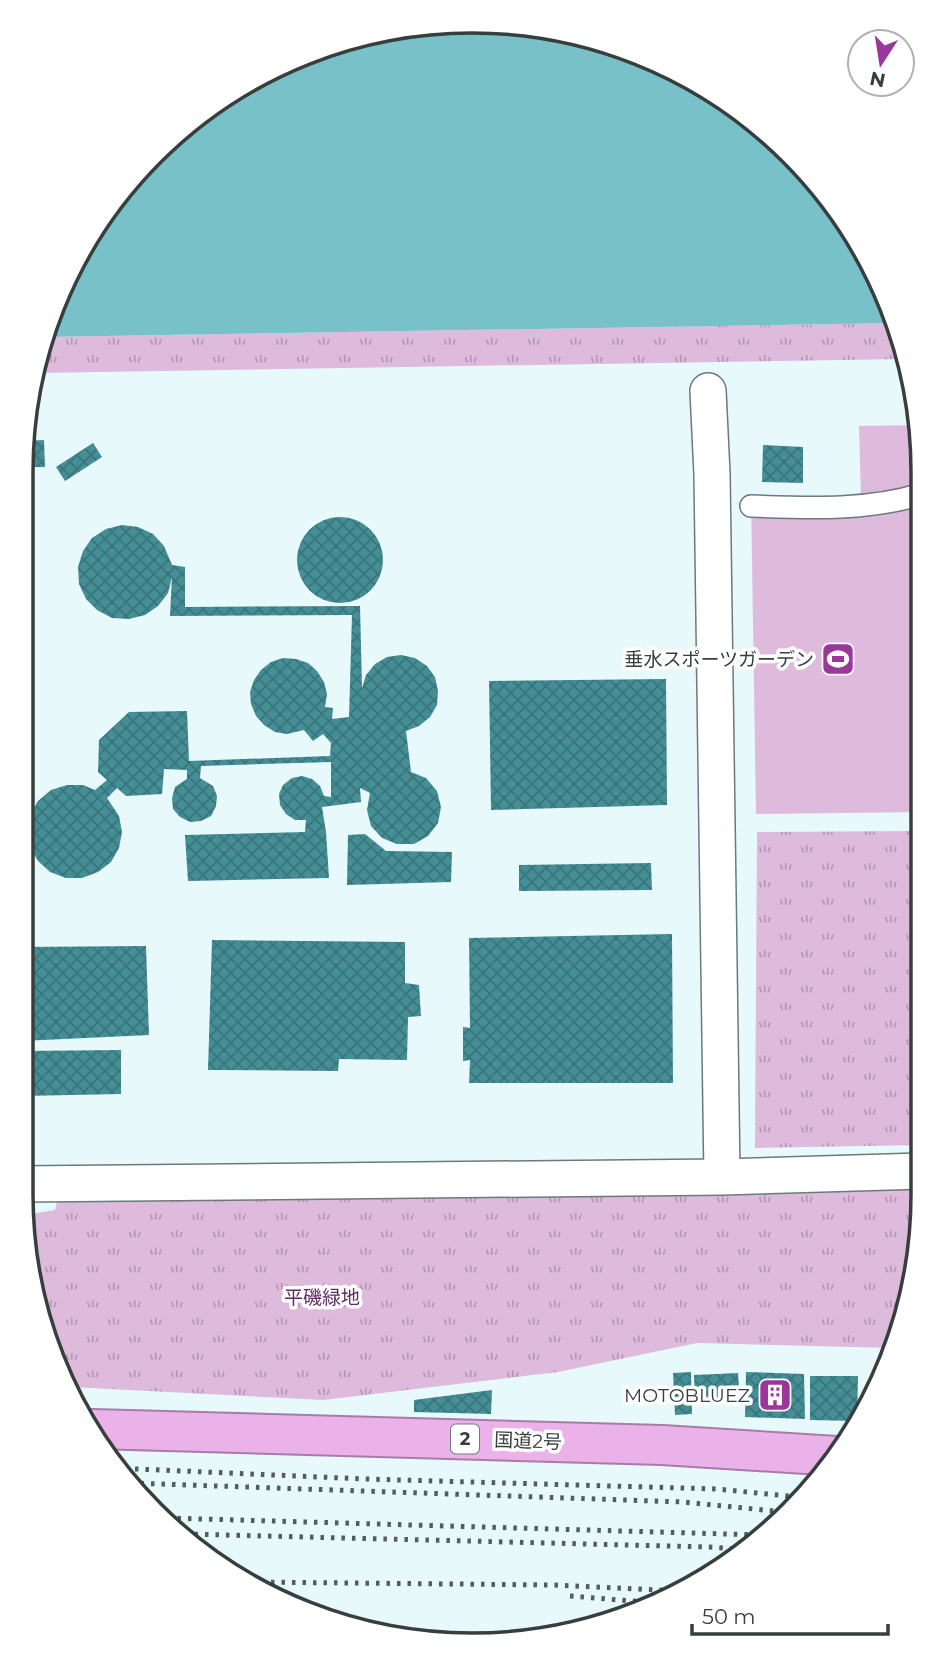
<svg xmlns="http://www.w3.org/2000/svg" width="944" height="1666" font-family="Montserrat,'Noto Sans JP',sans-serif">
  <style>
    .park { fill: url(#park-tufts) }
    .pitch { fill: #debadc }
    .water { fill: #78c1c9 }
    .building { fill: url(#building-cross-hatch) }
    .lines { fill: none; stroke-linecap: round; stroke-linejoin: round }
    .pedestrian-casing { stroke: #6b7a7c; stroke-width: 24 }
    .tertiary-casing { stroke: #6b7a7c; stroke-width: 38 }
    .trunk-casing { stroke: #a87ca9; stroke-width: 42 }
    .pedestrian { stroke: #fff; stroke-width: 21 }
    .tertiary { stroke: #fff; stroke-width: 35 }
    .trunk { stroke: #eab2e8; stroke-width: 38 }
    .rail { stroke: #545c5d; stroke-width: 5; stroke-dasharray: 3.5 7; stroke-linecap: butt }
    .labels { text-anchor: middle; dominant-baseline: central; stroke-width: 7; stroke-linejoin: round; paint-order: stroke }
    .shield { fill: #fff; stroke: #737878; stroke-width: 2 }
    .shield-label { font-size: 18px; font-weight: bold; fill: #373e3e }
    .poi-label { font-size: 19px; fill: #373e3e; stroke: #fff; text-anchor: end }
    .park-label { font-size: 19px; fill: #612d61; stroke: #fff }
    .street-label { font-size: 19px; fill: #373e3e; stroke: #fff }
    .rim { fill: none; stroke: #373e3e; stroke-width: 3.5 }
  </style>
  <defs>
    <pattern id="park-tufts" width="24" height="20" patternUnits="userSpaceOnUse" patternTransform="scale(1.75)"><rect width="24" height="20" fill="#debadc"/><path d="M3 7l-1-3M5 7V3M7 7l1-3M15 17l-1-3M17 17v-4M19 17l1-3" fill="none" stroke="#b599b4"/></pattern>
    <pattern id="building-cross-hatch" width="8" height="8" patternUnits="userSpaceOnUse" patternTransform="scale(1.75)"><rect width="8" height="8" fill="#448e96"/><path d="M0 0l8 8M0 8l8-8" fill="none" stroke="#3a757c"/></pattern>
  </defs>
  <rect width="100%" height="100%" fill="#e8f9fb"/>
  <path class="park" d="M 897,323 L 906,359 L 36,373 L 43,337 Z
    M 922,831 L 922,1145 L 755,1148 L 757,832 Z
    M 922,1187 L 922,1224 L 899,1339 L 894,1348 L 697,1343 L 558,1372 L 323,1400 L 71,1387 L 45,1339 L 24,1215 L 55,1210 L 58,1198 Z
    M 417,1636 L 517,1640 L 501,1644 Z"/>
  <path class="pitch" d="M 919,425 L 922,442 L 922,812 L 756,814 L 751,497 L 861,498 L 859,426 Z"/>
  <path class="water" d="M 384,30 L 560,30 L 722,97 L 791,153 L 862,246 L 897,323 L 43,337 L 45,327 L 97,222 L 221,97 Z"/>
  <path class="building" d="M 44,440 L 45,467 L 22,467 L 22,441 Z
    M 93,443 L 102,457 L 65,481 L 56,467 Z
    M 763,445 L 803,447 L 803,483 L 762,482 Z
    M297 560a43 43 0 1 1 86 0a43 43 0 1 1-86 0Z
    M 122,525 L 138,527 L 153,534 L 164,546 L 172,565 L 185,567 L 185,607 L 360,606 L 362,688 L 366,675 L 375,664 L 387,657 L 401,655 L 415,658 L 427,666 L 435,677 L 438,691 L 437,705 L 430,717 L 419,726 L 406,731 L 411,772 L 426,778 L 437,791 L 441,807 L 438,823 L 428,836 L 414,844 L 397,844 L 382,838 L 371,826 L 367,810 L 370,793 L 360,788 L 361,802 L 322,807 L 326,832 L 329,878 L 188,881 L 185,835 L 305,832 L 306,820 L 295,820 L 286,814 L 280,805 L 279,794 L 283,785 L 292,778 L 302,776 L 312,779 L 320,786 L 324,796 L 331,797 L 331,762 L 201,766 L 200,778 L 213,786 L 217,796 L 216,806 L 211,816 L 201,821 L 190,822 L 180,817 L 173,809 L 172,798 L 175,787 L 187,779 L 187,770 L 164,769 L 162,794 L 126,796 L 117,788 L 107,798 L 119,816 L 122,832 L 119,848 L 111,862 L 98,872 L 82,878 L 66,878 L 50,872 L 38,861 L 30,847 L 27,831 L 30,815 L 38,801 L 51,790 L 67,785 L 83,785 L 95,790 L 107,780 L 98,772 L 99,740 L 129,712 L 187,711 L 189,761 L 330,756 L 331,743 L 323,734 L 313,741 L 304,730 L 287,734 L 275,732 L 264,725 L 256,716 L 251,704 L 250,692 L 254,680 L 261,670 L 271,662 L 283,658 L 296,659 L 308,663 L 317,671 L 324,682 L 327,694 L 325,707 L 333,708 L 332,719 L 349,717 L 352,615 L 170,616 L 172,577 L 168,593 L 158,606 L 145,615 L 129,619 L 112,618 L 97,610 L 86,599 L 79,584 L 78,567 L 83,551 L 92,538 L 106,529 Z
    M 666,679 L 667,805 L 491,810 L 489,681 Z
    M 365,834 L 386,851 L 452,852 L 451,882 L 347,885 L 348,835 Z
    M 651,863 L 652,890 L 519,891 L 519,865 Z
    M 672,934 L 673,1083 L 469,1083 L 470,1060 L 463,1061 L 463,1027 L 470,1028 L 469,938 Z
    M 212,940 L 405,942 L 405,983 L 419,985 L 421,1016 L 408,1017 L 407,1060 L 339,1059 L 338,1071 L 208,1070 Z
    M 146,946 L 149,1035 L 21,1041 L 21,947 Z
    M 121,1050 L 121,1094 L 21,1096 L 21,1051 Z
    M 691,1372 L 692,1414 L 675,1415 L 673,1373 Z
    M 746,1372 L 804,1374 L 805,1419 L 745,1417 Z
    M 738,1373 L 740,1400 L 695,1402 L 694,1375 Z
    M 810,1376 L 858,1376 L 857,1421 L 810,1420 Z
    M 867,1384 L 876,1385 L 863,1411 Z
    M 492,1390 L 491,1414 L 414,1412 L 414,1400 Z"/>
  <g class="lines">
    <defs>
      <path id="pedestrian" d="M 751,506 C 808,508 867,511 922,494"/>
      <path id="tertiary" d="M 708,391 L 712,474 L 722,1177
        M 21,1184 L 722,1177 L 922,1171"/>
      <path id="trunk" d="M 93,1429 L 662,1445 L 837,1456"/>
    </defs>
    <use href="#pedestrian" class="pedestrian-casing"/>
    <use href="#tertiary" class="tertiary-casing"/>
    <use href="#trunk" class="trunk-casing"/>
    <use href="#pedestrian" class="pedestrian"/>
    <use href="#tertiary" class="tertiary"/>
    <use href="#trunk" class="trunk"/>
    <path class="rail" d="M 114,1468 L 365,1479 L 717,1489 L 798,1497
      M 130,1483 L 683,1502 L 784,1512
      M 167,1518 L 762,1535
      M 184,1534 L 709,1547 L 748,1550
      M 250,1582 L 552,1585 L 679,1591
      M 570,1596 L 657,1603"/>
  </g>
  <defs>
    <symbol id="stadium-square" viewBox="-11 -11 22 22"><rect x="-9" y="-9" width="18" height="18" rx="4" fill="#9b369b" stroke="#fff"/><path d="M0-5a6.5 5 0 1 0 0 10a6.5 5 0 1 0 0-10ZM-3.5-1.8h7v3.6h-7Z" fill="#fff"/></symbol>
    <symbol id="building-square" viewBox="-11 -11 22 22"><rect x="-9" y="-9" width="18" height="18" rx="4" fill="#9b369b" stroke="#fff"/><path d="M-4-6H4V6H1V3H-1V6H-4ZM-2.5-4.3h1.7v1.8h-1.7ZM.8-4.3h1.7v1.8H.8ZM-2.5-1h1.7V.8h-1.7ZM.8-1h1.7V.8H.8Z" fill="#fff"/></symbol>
  </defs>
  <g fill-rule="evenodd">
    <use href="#stadium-square" x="819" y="640" width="38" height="38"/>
    <use href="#building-square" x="756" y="1376" width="38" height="38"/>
  </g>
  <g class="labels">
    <rect class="shield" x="451" y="1424.5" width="28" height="29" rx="5"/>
    <g class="shield-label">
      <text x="465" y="1439">2</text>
    </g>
    <g class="poi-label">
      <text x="814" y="659">垂水スポーツガーデン</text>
      <text x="750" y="1395">MOTOBLUEZ</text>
    </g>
    <g class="park-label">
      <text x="322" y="1297">平磯緑地</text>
    </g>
    <g class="street-label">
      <text transform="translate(528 1441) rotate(2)">国道2号</text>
    </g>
  </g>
  <path d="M0 0H944V1666H0ZM472 33H472A439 439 0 0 1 911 472V1194A439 439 0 0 1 472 1633H472A439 439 0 0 1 33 1194V472A439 439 0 0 1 472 33Z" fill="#fff" fill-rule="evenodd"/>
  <path class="rim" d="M472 33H472A439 439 0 0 1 911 472V1194A439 439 0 0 1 472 1633H472A439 439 0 0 1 33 1194V472A439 439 0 0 1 472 33Z"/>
  <g transform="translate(881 63) rotate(192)"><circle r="33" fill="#ffffff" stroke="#afb2b2" stroke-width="2"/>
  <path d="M0-5L12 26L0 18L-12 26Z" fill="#9b369b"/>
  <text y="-10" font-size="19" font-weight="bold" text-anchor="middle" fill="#373e3e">N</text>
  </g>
  <path d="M692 1624v10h196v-10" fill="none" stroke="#373e3e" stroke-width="3.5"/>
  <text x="702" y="1624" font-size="21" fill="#373e3e" stroke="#ffffff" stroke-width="5" paint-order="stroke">50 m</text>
</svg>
